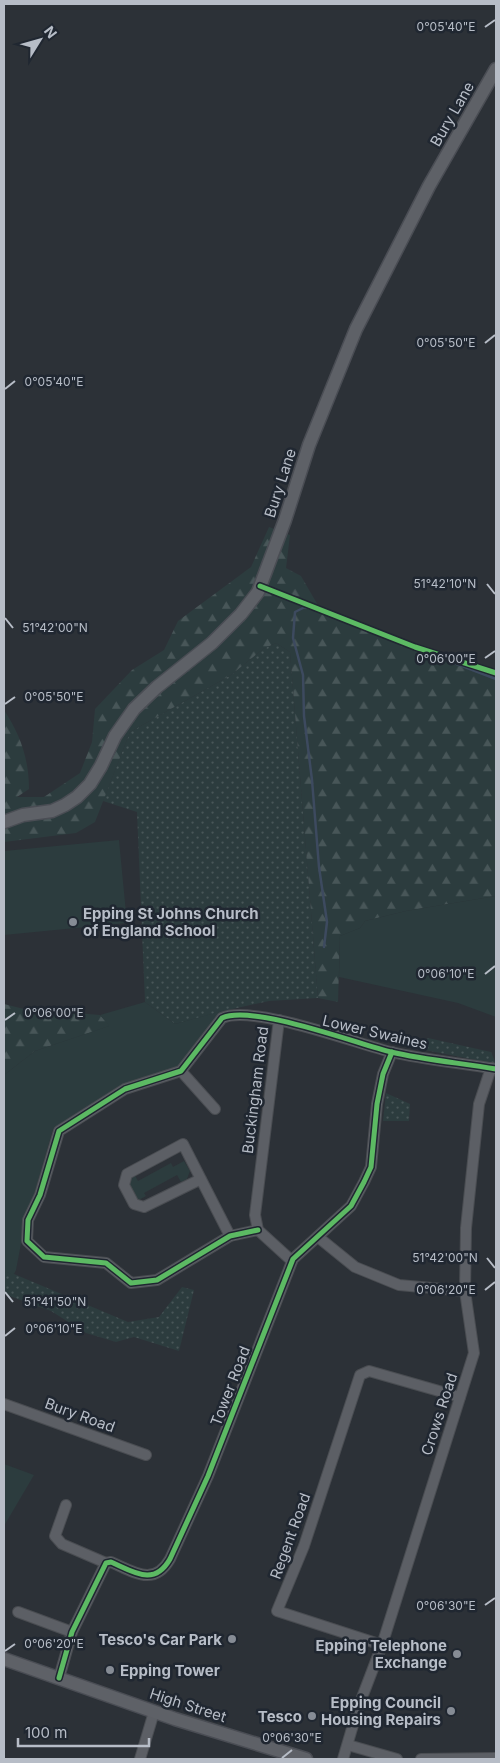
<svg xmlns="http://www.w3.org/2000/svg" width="500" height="1763" viewBox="0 0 500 1763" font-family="Inter,sans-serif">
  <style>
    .grass { fill: url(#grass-dots) }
    .forest { fill: url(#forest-firs) }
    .green { fill: #2c3c3e }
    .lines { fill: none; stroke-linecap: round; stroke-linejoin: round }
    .stream { stroke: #3d4a5f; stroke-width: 2.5 }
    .minor-casing { stroke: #4a4d52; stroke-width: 12 }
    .major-casing { stroke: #4a4d54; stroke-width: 15 }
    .minor { stroke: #5c5f65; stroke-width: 10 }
    .major { stroke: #5e6167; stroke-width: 12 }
    .cycleway-casing { stroke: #202731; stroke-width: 8 }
    .cycleway { stroke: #5cba63; stroke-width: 5 }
    .ticks { fill: none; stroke: #b7bdc7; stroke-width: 2 }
    .poi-dot { fill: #868c95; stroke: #202731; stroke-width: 2 }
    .labels { text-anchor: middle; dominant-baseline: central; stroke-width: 5; stroke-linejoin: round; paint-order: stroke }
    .street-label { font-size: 15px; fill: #b7bdc7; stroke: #202731 }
    .poi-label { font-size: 15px; font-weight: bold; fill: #b7bdc7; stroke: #202731; text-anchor: end }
    .ticks-label { font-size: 12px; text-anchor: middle; fill: #b7bdc7; stroke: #202731; stroke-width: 5; stroke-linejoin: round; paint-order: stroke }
  </style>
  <defs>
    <pattern id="grass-dots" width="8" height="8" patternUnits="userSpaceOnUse" patternTransform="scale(1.25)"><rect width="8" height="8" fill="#2c3c3e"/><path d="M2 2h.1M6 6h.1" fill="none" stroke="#485658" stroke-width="1.8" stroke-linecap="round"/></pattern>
    <pattern id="forest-firs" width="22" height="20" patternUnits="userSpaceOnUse" patternTransform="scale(1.25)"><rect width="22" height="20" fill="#2c3c3e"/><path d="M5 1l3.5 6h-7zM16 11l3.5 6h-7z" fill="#485658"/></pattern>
  </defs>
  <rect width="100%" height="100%" fill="#2c3137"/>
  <!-- grass -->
  <g class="grass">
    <path d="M276,643L290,652L318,998L269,1001L228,1010L175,1024L145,1002L137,812L103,801L130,732L231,675L263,649Z"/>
    <path d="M428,1038L491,1052L496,1064L420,1049Z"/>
    <path d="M386,1093L410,1104L409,1121H383Z"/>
    <path d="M4,1271L14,1274L128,1322L159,1317L182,1287L194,1290L179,1351L134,1337L116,1342L86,1333L51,1311L4,1294Z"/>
  </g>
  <!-- forest -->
  <g class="forest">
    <path d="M269,527L290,535L286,568L301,576L323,614L496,676V896L406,911L365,921L360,928L340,936L338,1002L318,998L290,652L276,643L263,649L231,675L130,732L95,822L76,833L4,842V710C20,734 29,759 29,789L17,797H44L80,773L92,742L95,709L132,670L164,650L178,621L251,567Z"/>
    <path d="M4,1004L24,1009L100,1015L110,1026L35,1051L4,1075Z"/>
  </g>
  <!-- green -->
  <g class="green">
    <path d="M119,840L127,923L4,935V851Z"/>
    <path d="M496,896V1017L458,1003L339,977L340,936L360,928L365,921L406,911Z"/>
    <path d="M145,1002L175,1024L222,1011L179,1070L120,1086L53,1129L23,1233L16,1270L14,1274L4,1272V1075L35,1051L109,1026L100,1015Z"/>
    <path d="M184,1161L190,1171L187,1179L181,1182L177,1175L144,1193L146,1196L135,1202L126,1185L129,1175L134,1174L138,1181L171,1163L173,1167Z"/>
    <path d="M4,1464L34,1475L4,1526Z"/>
  </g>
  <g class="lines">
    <!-- stream -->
    <path class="stream" d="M324,947L327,922L319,867L312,780L304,716L303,675L293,638L295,612L305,607L313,609L496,679"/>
    <!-- minor casing -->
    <g class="minor-casing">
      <g id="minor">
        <path d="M279,1020L255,1215L258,1230L292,1261"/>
        <path d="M181,1071L215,1109"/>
        <path d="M201,1179L144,1207L134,1204L124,1185L127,1174L183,1144L230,1236"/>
        <path d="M258,1230L230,1236L157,1280L131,1283L106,1263L44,1257L27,1241L28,1220L40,1195L59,1131L125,1089L181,1071L222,1018C252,1004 355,1043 391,1052C425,1060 461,1063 496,1069"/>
        <path d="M318,1237L355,1267L399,1285L465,1291"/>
        <path d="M4,1404L146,1455"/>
        <path d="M66,1505L55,1536L62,1544L106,1563"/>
        <path d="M18,1612L72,1632"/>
        <path d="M382,1645L277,1611L304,1546L360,1375L369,1371L460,1397"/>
        <path d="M59,1678L72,1632L106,1563L111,1562C134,1572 154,1587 170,1559L208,1476L293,1259L351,1206L364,1182L371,1167L377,1104L383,1074L392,1052"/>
        <path d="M348,1745L397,1759"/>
        <path d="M140,1759L154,1712"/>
        <path d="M343,1759L358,1708L382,1645L474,1353L465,1291L466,1228L479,1104L491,1068"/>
        <path d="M421,1759L496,1758"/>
      </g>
    </g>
    <!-- major casing -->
    <g class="major-casing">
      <g id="major">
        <path d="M4,822L23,815L52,811L65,805L77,797L90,784L101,766L115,736L134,709L157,687L212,643L241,614L258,592L285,520L309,445L356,329L429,186L496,69"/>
        <path d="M4,1659L175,1719L306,1759"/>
      </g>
    </g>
    <!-- minor -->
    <use href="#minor" class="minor"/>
    <!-- major -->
    <use href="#major" class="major"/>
    <!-- cycleway casing -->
    <g class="cycleway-casing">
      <g id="cycleway">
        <path d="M260,586L415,647L496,673"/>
        <path d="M258,1230L230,1236L157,1280L131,1283L106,1263L44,1257L27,1241L28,1220L40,1195L59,1131L125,1089L181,1071L222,1018C252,1004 355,1043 391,1052C425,1060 461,1063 496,1069"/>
        <path d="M59,1678L72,1632L106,1563L111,1562C134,1572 154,1587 170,1559L208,1476L293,1259L351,1206L364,1182L371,1167L377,1104L383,1074L392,1052"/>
      </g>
    </g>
    <!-- cycleway -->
    <use href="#cycleway" class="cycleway"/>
  </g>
  <!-- ticks -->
  <path class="ticks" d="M485,27L495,20M485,343L495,335M5,389L15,381M487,584L495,594M5,618L13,628M485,658L495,651M5,704L15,697M485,974L495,966M5,1020L15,1013M487,1258L495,1268M485,1290L495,1282M5,1292L13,1302M5,1336L15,1328M485,1605L495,1598M5,1651L15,1644M282,1758L292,1750"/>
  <!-- markers -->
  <g class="poi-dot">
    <circle cx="73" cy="922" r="5"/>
    <circle cx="232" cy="1639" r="5"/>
    <circle cx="457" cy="1654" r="5"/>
    <circle cx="110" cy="1670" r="5"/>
    <circle cx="451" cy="1711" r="5"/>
    <circle cx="312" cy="1716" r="5"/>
  </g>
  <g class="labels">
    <!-- street labels -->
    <g class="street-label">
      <text transform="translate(452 114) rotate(-60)">Bury Lane</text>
      <text transform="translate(280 483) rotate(-72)">Bury Lane</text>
      <text transform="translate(375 1032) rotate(13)">Lower Swaines</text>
      <text transform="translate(255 1090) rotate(-83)">Buckingham Road</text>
      <text transform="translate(230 1386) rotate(-69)">Tower Road</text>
      <text transform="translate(439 1414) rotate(-72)">Crows Road</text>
      <text transform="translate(80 1415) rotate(20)">Bury Road</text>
      <text transform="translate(290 1536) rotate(-70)">Regent Road</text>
      <text transform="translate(188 1705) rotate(18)">High Street</text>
    </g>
    <!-- poi labels -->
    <g class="poi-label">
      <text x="83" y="913" text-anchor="start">Epping St Johns Church<tspan x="83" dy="17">of England School</tspan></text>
      <text x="222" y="1639">Tesco's Car Park</text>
      <text x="447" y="1645">Epping Telephone<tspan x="447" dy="17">Exchange</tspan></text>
      <text x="120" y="1670" text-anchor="start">Epping Tower</text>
      <text x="441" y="1702">Epping Council<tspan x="441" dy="17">Housing Repairs</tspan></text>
      <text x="302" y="1716">Tesco</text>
    </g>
  </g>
  <g class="ticks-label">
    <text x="446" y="31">0°05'40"E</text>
    <text x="446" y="347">0°05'50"E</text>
    <text x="54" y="386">0°05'40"E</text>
    <text x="445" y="588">51°42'10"N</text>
    <text x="55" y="632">51°42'00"N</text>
    <text x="446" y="663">0°06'00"E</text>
    <text x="54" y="701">0°05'50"E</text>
    <text x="446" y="978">0°06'10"E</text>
    <text x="54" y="1017">0°06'00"E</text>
    <text x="445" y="1262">51°42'00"N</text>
    <text x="446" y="1294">0°06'20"E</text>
    <text x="55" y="1306">51°41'50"N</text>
    <text x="54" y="1333">0°06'10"E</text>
    <text x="446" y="1610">0°06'30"E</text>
    <text x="54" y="1648">0°06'20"E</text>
    <text x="292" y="1742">0°06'30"E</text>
  </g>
  <!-- border -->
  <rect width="500" height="1763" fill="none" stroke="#b7bdc7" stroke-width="10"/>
  <!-- north arrow -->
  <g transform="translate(40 40) rotate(53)" stroke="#202731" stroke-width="4" paint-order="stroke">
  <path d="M0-4L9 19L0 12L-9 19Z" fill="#b7bdc7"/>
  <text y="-8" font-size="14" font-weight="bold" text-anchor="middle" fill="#b7bdc7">N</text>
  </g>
  <!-- scale -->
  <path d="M18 1738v8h131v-8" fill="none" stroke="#b7bdc7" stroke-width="2.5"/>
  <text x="25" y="1738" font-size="15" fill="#b7bdc7" stroke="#202731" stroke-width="4" paint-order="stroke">100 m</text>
</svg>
